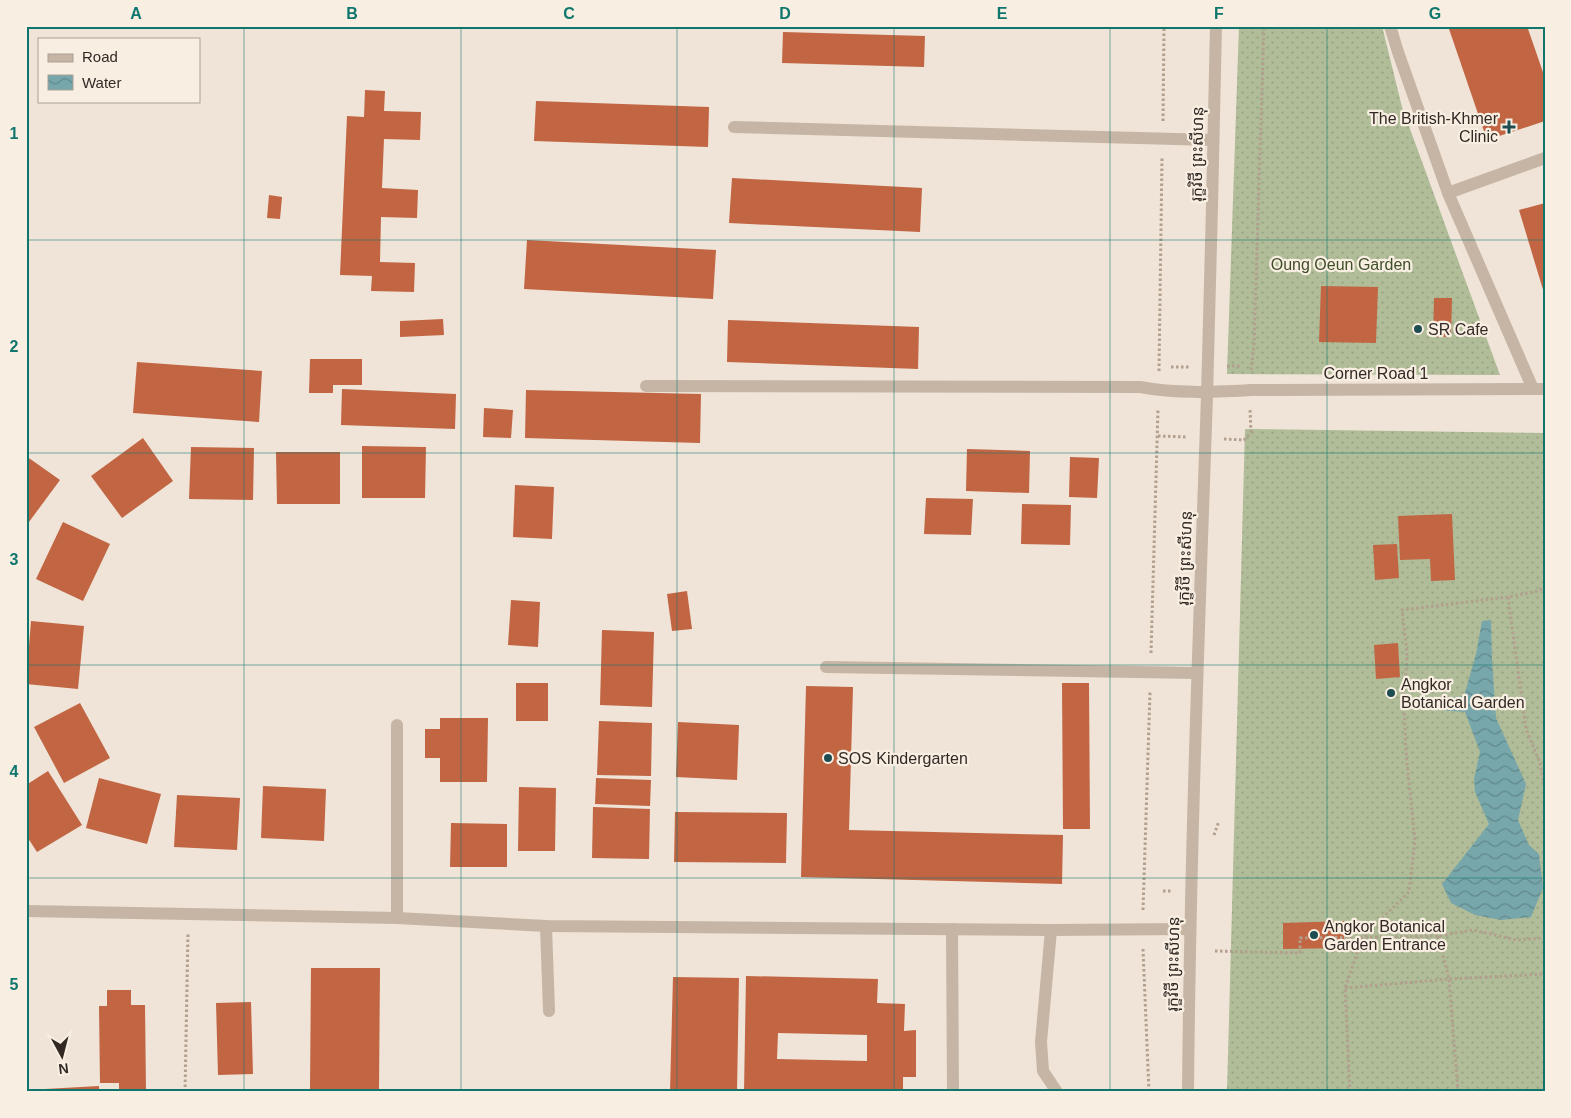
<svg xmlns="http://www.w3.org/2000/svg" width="1571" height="1118" viewBox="0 0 1571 1118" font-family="Arial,'Noto Sans Khmer',sans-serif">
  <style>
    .garden { fill: url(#garden-dots) }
    .water { fill: url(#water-waves) }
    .building { fill: #c16543; fill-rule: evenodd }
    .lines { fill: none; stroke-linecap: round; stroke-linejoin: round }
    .path { stroke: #b29f8e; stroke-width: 3; stroke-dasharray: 2.5 2.5; stroke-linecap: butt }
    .service { stroke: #c6b5a4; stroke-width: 12 }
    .minor { stroke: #c6b5a4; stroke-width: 12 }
    .tertiary { stroke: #c6b5a4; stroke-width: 12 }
    .grid { fill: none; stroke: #0f766e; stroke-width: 1; stroke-opacity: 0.55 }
    .poi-dot { fill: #1d4c51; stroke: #f8efe2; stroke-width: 2 }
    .labels { text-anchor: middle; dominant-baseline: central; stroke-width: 4.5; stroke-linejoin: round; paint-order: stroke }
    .poi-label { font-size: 16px; fill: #322925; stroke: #f8efe2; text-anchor: start }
    .street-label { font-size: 16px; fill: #322925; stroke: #f8efe2 }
    .park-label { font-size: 16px; fill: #404f2a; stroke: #f8efe2 }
    .neatline { fill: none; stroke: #0f766e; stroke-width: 2 }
    .grid-label { font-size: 16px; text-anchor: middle; font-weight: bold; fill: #0f766e }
  </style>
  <defs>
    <pattern id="garden-dots" width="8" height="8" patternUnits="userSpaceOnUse" patternTransform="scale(1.25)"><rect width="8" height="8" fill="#b0bd98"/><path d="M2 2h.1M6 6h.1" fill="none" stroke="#98a283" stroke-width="1.8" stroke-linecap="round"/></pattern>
    <pattern id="water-waves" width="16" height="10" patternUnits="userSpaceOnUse" patternTransform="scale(1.25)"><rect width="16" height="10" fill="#77a7ab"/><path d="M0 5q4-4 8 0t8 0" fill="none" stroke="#62888b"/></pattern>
  </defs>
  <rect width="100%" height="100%" fill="#efe4d7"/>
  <!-- garden -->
  <g class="garden">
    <path d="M1239,26H1382L1402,107L1500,375L1227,374Z"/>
    <path d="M1245,429L1545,433V1092H1227Z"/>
  </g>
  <!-- water -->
  <path class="water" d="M1491,620L1492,660L1496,718L1526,784L1518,820L1529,845L1539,854L1543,888L1531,917L1501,920L1475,915L1451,903L1442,884L1489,824L1475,792L1474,779L1480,752L1465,712L1414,708L1413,702L1464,696L1476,654L1482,621Z"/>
  <!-- building -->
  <g class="building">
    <path d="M1448,26H1527L1545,78V121L1487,140Z"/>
    <path d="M783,32L925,36L924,67L782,63Z"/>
    <path d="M365,90L385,91L384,111L421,112L420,140L384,139L382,188L418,190L417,218L381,217L380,262L415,263L414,292L371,291L372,276L340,275L347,116L364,117Z"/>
    <path d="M536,101L709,107L708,147L534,141Z"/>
    <path d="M732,178L922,188L920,232L729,223Z"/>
    <path d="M269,195L282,197L280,219L267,218Z"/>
    <path d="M1545,203V293H1544L1519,210Z"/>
    <path d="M527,240L716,250L713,299L524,289Z"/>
    <path d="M1321,286L1378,287L1376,343L1319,342Z"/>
    <path d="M1434,298H1452L1451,337H1433Z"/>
    <path d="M443,319L444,335L400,337V321Z"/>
    <path d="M728,320L919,327L918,369L727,362Z"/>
    <path d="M310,359H362V385H333V393H309Z"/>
    <path d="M137,362L262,371L259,422L133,413Z"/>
    <path d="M342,389L456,394L455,429L341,425Z"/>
    <path d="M526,390L701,394L700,443L525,438Z"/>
    <path d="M484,408L513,410L511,438L483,437Z"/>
    <path d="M143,438L173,481L122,518L91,476Z"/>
    <path d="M362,446L426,447L425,498H362Z"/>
    <path d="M191,447L254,448L253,500L189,499Z"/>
    <path d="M967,449L1030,451L1029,493L966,491Z"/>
    <path d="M276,452H340V504H277Z"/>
    <path d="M26,456L60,480L26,526Z"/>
    <path d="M1070,457L1099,458L1097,498L1069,497Z"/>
    <path d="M515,485L554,487L552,539L513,537Z"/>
    <path d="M926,498L973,499L971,535L924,534Z"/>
    <path d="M1022,504L1071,505L1070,545L1021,544Z"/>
    <path d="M1452,514L1455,580L1431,581L1430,559L1400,560L1398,516Z"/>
    <path d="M63,522L110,544L83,601L36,579Z"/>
    <path d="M1397,544L1399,578L1375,580L1373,545Z"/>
    <path d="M687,591L692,629L672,631L667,594Z"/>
    <path d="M511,600L540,602L538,647L508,645Z"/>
    <path d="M31,621L84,626L78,689L26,684Z"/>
    <path d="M602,630L654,632L652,707L600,705Z"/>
    <path d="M1398,643L1400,677L1376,679L1374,645Z"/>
    <rect x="516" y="683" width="32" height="38"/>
    <path d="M1062,683H1089L1090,829H1063Z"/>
    <path d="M806,686L853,687L849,830L1063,835L1062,884L801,877Z"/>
    <path d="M80,703L110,758L64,783L34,727Z"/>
    <path d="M440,718H488L487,782H440V758H425V729H440Z"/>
    <path d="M599,721L652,723L651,776L597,775Z"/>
    <path d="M678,722L739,725L737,780L676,777Z"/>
    <path d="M48,771L82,825L37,852L26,835V785Z"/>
    <path d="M99,778L161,794L147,844L86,828Z"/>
    <path d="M596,778L651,780L650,806L595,804Z"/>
    <path d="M263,786L326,789L324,841L261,838Z"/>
    <path d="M519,787L556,788L555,851H518Z"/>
    <path d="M177,795L240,798L237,850L174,847Z"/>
    <path d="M593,807L650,809L649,859L592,858Z"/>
    <path d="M675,812L787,813L786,863L674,862Z"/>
    <path d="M451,823L507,824V867H450Z"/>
    <path d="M1344,921V948L1283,949V923Z"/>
    <path d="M311,968H380L379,1090H310Z"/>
    <path d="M746,976L878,979L877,1003L905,1004L904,1031L916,1030V1077H903V1091L744,1092ZM778,1033L867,1035V1061L777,1059Z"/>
    <path d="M673,977L739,978L737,1092H670Z"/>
    <path d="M107,990H131V1005H145L146,1092H119V1083H100L99,1006H107Z"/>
    <path d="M251,1002L253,1074L218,1075L216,1003Z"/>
    <path d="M99,1086V1092H28L27,1090Z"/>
  </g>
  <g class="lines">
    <!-- path -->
    <g class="path">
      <path d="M1163,121L1164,26"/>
      <path d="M1227,366H1242"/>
      <path d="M1171,367H1189"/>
      <path d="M1251,370L1254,345L1264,26"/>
      <path d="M1159,371L1162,157"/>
      <path d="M1158,436L1187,437"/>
      <path d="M1224,439L1244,440L1251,432L1250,409"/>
      <path d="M1508,597L1526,729L1540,763L1545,791"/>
      <path d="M1151,653L1158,409"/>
      <path d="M1214,835L1219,821"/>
      <path d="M1163,891H1171"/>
      <path d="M1143,910L1150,692"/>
      <path d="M1438,936L1449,979L1458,1092"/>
      <path d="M1143,949L1149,1092"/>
      <path d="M1215,951L1300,953V938L1438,936L1473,930L1517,940L1545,938"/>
      <path d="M1345,988L1449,979L1545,974"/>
      <path d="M185,1092L188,932"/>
      <path d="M1350,1092L1345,988L1363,937L1409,892L1415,841L1406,753L1404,706L1407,653L1402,610L1508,597L1537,591L1545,588"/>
      <path d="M1522,1092L1545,1090"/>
    </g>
    <!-- service -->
    <g class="service">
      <path d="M734,127L1213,140"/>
      <path d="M826,667L1197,673"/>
      <path d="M397,918V725"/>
      <path d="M546,926L549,1011"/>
      <path d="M952,929L953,1092"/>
      <path d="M1051,930L1041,1042L1043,1071L1057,1092"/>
    </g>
    <!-- minor -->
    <g class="minor">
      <path d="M1390,26L1398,52L1448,193L1533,389"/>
      <path d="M1448,193L1545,158"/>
      <path d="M646,386L1140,387C1178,394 1212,392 1251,390L1545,389"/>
      <path d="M26,911L397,918L546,926L1051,930L1189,929"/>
    </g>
    <!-- tertiary -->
    <path class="tertiary" d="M1188,1092C1190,860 1199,628 1207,396C1211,273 1213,149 1216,26"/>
  </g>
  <!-- grid -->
  <path class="grid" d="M244,26V1092M461,26V1092M677,26V1092M894,26V1092M1110,26V1092M1327,26V1092M26,240H1545M26,453H1545M26,665H1545M26,878H1545"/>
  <!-- markers -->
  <g class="poi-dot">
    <path d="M1506.5 119.5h5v5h5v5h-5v5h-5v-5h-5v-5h5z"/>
    <circle cx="1418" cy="329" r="5"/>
    <circle cx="1391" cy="693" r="5"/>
    <circle cx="828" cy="758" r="5"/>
    <circle cx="1314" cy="935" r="5"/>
  </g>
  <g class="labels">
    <!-- poi labels -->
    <g class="poi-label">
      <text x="1498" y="118" text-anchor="end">The British-Khmer<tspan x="1498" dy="18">Clinic</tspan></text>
      <text x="1428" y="329">SR Cafe</text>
      <text x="1401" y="684">Angkor<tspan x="1401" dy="18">Botanical Garden</tspan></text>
      <text x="838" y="758">SOS Kindergarten</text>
      <text x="1324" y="926">Angkor Botanical<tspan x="1324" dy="18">Garden Entrance</tspan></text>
    </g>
    <!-- street labels -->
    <g class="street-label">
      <text transform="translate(1197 154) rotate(-89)">រុក្ខវិថី ព្រះសីហនុ</text>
      <text x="1376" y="373">Corner Road 1</text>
      <text transform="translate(1185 558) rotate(-88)">រុក្ខវិថី ព្រះសីហនុ</text>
      <text transform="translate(1173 964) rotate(-89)">រុក្ខវិថី ព្រះសីហនុ</text>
    </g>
    <!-- park labels -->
    <g class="park-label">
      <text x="1341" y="264">Oung Oeun Garden</text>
    </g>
  </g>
  <!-- border -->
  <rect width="1571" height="1118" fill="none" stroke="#f8efe2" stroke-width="55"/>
  <!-- legend -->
  <rect x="38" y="38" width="162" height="65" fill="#f8efe2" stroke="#a9a096"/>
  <rect x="48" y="54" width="25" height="8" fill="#c6b5a4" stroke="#a9a096"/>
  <text x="82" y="62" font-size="15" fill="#322925">Road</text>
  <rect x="48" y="75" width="25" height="15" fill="url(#water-waves)" stroke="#a9a096"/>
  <text x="82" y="88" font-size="15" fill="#322925">Water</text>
  <!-- north arrow -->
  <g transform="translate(62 1056) rotate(173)" stroke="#f8efe2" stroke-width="4" paint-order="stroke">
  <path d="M0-4L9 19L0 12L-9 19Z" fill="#322925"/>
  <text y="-8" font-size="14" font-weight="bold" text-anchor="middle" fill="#322925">N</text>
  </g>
  <rect x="28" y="28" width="1516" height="1062" class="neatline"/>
  <g class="grid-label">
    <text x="136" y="19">A</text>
    <text x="352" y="19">B</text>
    <text x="569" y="19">C</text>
    <text x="785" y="19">D</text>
    <text x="1002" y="19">E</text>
    <text x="1219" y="19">F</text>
    <text x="1435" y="19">G</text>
    <text x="14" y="139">1</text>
    <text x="14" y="352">2</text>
    <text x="14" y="565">3</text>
    <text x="14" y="777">4</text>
    <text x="14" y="990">5</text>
  </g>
</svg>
